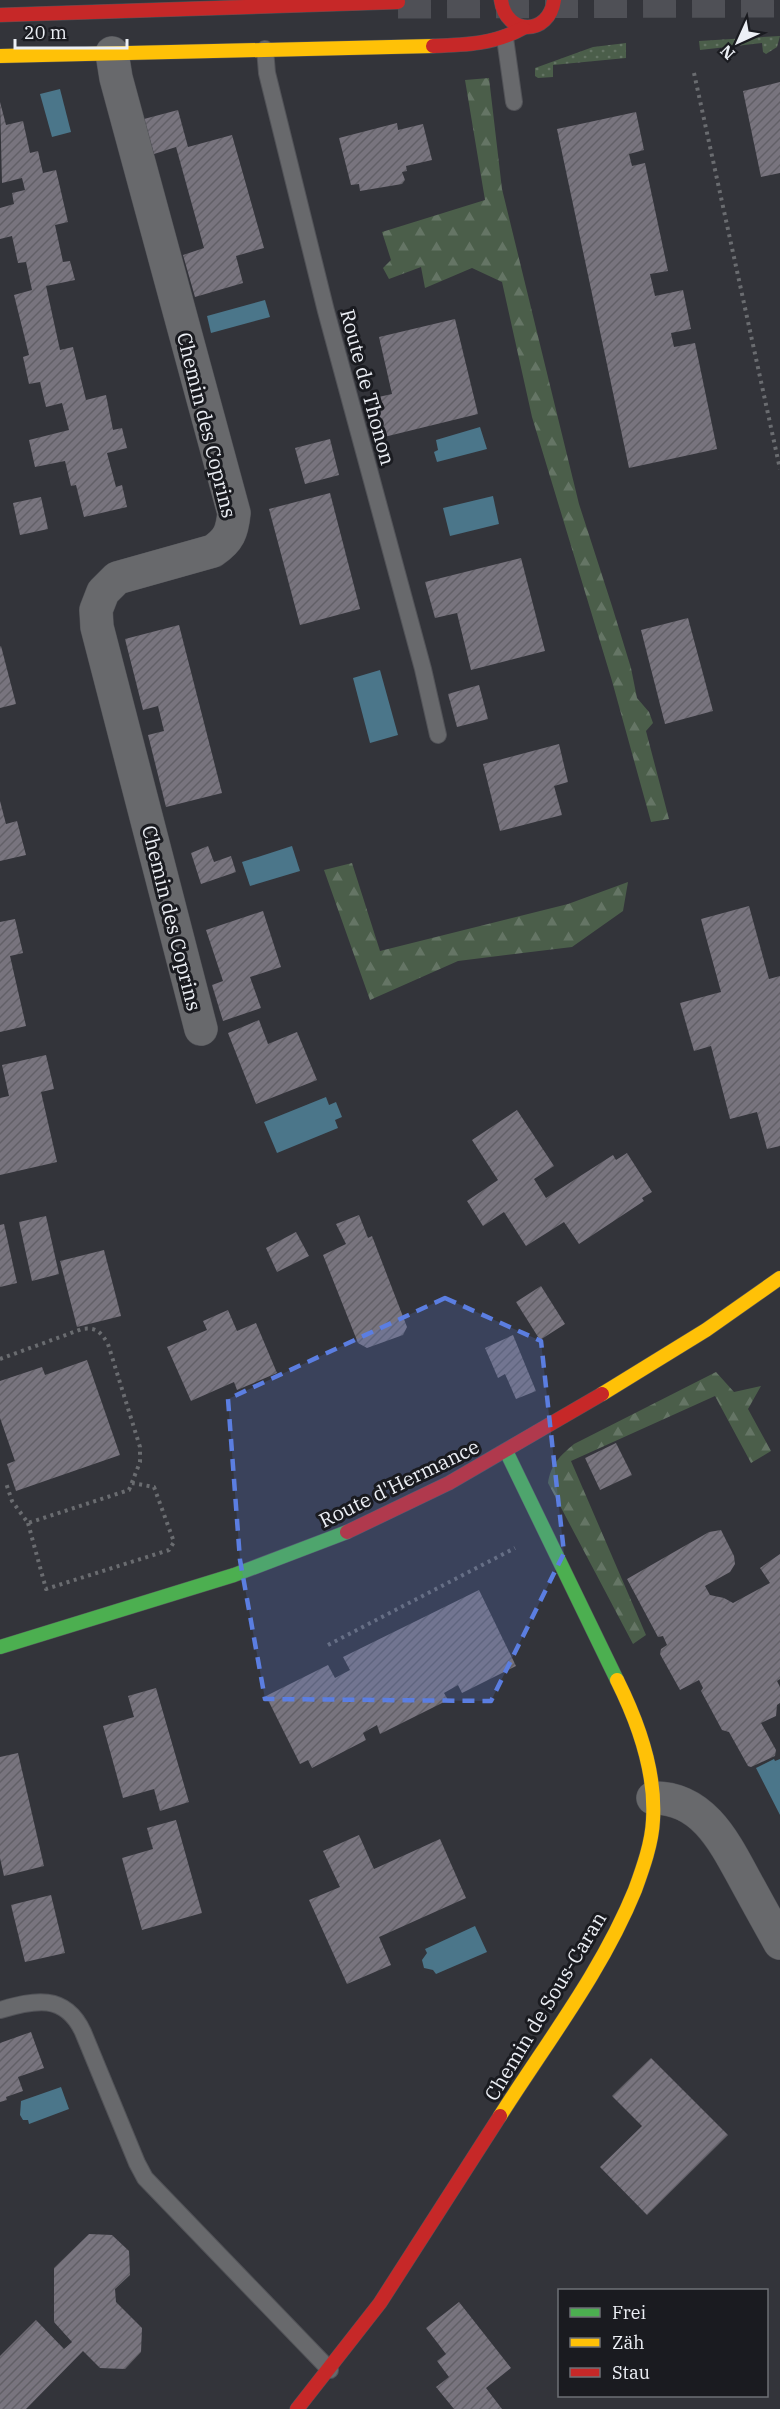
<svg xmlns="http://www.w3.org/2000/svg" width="780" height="2409" viewBox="0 0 780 2409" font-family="'IBM Plex Serif',serif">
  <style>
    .grass { fill: url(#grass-dots) }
    .forest { fill: url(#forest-firs) }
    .water { fill: #4b768a }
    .building { fill: url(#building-hatch) }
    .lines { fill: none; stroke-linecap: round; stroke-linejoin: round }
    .primary-tunnel { stroke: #4f5056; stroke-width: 33; stroke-dasharray: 33 16; stroke-linecap: butt }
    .lane-casing { stroke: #525358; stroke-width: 18 }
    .street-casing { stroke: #525358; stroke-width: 34 }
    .fast-casing { stroke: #525358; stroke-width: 15 }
    .slow-casing { stroke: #525358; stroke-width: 15 }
    .jam-casing { stroke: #525358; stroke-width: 15 }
    .path { stroke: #6a6c70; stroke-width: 4; stroke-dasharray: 3 4.5; stroke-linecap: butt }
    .lane { stroke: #68696c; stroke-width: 16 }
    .street { stroke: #68696c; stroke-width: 33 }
    .fast { stroke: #4caf50; stroke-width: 14 }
    .slow { stroke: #ffc107; stroke-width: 14 }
    .jam { stroke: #c62828; stroke-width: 14 }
    .marked { fill: #5b7ee1; fill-opacity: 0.2; stroke: #5b7ee1; stroke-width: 4.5; stroke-dasharray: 12 8; stroke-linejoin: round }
    .labels { text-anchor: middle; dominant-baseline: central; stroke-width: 6; stroke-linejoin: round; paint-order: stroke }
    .street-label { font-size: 20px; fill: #eceff5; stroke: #1a1b20 }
  </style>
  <defs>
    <pattern id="grass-dots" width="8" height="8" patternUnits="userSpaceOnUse" patternTransform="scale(1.5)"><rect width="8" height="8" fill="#4b5e4a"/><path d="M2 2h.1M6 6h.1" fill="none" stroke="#657565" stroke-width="1.8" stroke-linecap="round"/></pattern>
    <pattern id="forest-firs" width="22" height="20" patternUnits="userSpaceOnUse" patternTransform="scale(1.5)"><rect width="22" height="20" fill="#4b5e4a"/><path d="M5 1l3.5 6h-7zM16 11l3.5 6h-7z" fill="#657565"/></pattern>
    <pattern id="building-hatch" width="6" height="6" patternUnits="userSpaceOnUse" patternTransform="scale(1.5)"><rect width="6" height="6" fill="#78747e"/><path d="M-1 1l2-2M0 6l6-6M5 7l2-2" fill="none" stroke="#626067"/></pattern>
  </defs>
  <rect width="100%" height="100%" fill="#33343a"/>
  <!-- grass -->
  <g class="grass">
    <path d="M780,36L777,47L766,54L763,52L762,43L700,50L699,41Z"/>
    <path d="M626,43V58L553,65V77L538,78L535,76V68L593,47Z"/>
  </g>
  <!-- forest -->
  <g class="forest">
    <path d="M489,78L502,189L579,504L612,606L631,668L637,698L649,712L653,723L646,731L669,819L651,822L612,681L532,417L502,282L472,268L425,288L421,267L389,279L383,268L391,260L382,232L485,200L465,80Z"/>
    <path d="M352,863L380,951L568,904L628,882L623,911L572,947L458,961L370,1000L324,870Z"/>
    <path d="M716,1372L734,1392L761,1386L748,1409L771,1451L751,1463L715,1396L571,1461L646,1635L633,1644L548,1483C551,1464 560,1456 574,1444Z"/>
  </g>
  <!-- water -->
  <g class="water">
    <path d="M60,89L71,132L52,137L40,94Z"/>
    <path d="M265,300L270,317L211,333L207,316Z"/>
    <path d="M480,427L487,449L437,462L434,452L438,450L436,440Z"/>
    <path d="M493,496L499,524L450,536L443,508Z"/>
    <path d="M380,670L398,735L370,743L353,678Z"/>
    <path d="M292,846L300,871L250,886L242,862Z"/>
    <path d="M326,1097L329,1105L336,1102L342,1117L335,1120L338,1128L277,1153L264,1122Z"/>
    <path d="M774,1759L775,1761L780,1759V1815L756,1768Z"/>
    <path d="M475,1926L487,1952L436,1974L433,1970L424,1968L422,1960L427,1953L425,1949Z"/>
    <path d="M61,2087L69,2109L29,2124L28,2120H23L20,2115L21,2101Z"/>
  </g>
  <!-- building -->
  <g class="building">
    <path d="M780,82V173L761,177L743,91Z"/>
    <path d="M0,102L6,125L23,121L30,153L38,151L43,173L56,170L68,222L55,225L63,262L70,261L75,280L46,286L60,350L73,347L86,400L106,395L113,430L122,428L127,448L107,453L116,487L122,485L127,507L84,517L76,485L71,486L65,461L35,467L29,440L69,430L62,403L46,407L40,382L29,384L23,357L29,355L14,295L32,290L26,262L18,263L12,236L0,239V208L14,204L12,193L25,190L22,178L2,183Z"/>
    <path d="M178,110L188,147L232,135L264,248L236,256L243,283L195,297L183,255L204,248L176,147L154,154L144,119Z"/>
    <path d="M636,112L644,150L629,154L632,166L645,163L668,271L650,274L655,296L683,290L691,329L671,333L674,347L695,343L717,449L629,468L557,129Z"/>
    <path d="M397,123L398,130L423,124L432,160L406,166L407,171L402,172L405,180L402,184L360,191L359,184L351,185L339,138Z"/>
    <path d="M455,319L478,414L384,437L374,398L392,394L379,337Z"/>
    <path d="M330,439L339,475L305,484L295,448Z"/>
    <path d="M330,493L360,609L300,625L269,509Z"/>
    <path d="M41,497L48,529L20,535L13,503Z"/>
    <path d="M521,558L545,651L471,670L457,613L435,618L425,582Z"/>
    <path d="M688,618L713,711L665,724L641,630Z"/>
    <path d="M179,625L222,793L166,807L148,735L164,731L158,706L143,710L125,639Z"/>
    <path d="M1,646L16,704L0,708V647Z"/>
    <path d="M479,685L488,719L457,727L448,694Z"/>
    <path d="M559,744L568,782L554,786L562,815L500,831L483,764Z"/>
    <path d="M0,801L6,824L17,821L26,855L0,861Z"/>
    <path d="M208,846L214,862L231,856L236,872L201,884L191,853Z"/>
    <path d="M749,906L769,979L780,976V1146L767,1149L757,1112L730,1119L711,1046L694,1051L680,1003L721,992L701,919Z"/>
    <path d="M263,911L281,967L250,977L261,1008L223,1021L212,985L223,981L206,930Z"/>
    <path d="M15,919L23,953L10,956L26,1026L0,1032V922Z"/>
    <path d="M259,1020L268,1044L297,1032L317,1080L256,1104L228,1033Z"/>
    <path d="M46,1055L54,1089L41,1092L57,1162L0,1175V1098L9,1096L2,1065Z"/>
    <path d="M517,1110L554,1166L534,1179L546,1198L613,1155L616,1160L627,1153L652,1192L642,1198L644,1201L579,1244L564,1222L526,1246L504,1212L483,1226L467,1201L498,1180L472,1140Z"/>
    <path d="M359,1215L368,1238L372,1236L407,1327L403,1335L367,1348L358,1343L323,1255L346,1244L336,1224Z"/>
    <path d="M46,1216L59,1274L32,1281L19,1222Z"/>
    <path d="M4,1224L17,1283L0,1287V1225Z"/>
    <path d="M296,1232L309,1256L277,1272L266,1248Z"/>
    <path d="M104,1250L121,1316L77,1327L60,1261Z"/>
    <path d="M541,1286L565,1324L540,1340L516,1302Z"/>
    <path d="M228,1310L237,1331L256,1323L277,1373L237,1390L234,1382L191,1401L167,1347L207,1330L203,1321Z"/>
    <path d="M513,1335L536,1391L516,1399L505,1374L498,1378L485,1348Z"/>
    <path d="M87,1360L120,1455L16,1491L7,1464L15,1461L0,1418V1381L42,1367L45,1375Z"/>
    <path d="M616,1443L632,1475L600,1490L585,1458Z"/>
    <path d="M721,1530L734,1556L735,1564L730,1572L705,1586L710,1595L724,1598L733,1603L770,1583L760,1568L780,1554V1679L777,1681L780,1687V1703L777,1705L776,1716L761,1723L776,1750L775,1756L751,1767L748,1766L729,1732L722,1730L701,1691L703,1688L699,1680L680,1690L660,1654L661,1649L667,1645L663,1636L658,1637L627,1579L709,1532Z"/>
    <path d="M479,1590L516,1666L462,1693L458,1685L444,1693L448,1700L380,1734L377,1725L363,1733L366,1740L312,1768L308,1760L300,1764L266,1696L328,1665L335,1678L350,1670L343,1657Z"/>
    <path d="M156,1688L189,1802L160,1811L154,1789L123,1798L103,1726L134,1717L128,1696Z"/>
    <path d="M18,1753L44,1866L4,1876L0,1858V1757Z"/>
    <path d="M176,1820L202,1913L142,1930L122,1858L153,1849L147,1828Z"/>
    <path d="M359,1835L374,1869L440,1839L466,1898L379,1937L391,1965L347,1984L309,1900L340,1887L323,1851Z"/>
    <path d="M51,1895L65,1953L25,1962L11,1905Z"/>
    <path d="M31,2032L44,2068L18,2077L23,2091L6,2097L7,2100L0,2102V2043Z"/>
    <path d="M651,2058L728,2135L647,2215L600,2167L642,2126L612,2096Z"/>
    <path d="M89,2234L112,2235L129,2251L130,2275L115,2289L116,2302L142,2328L141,2352L125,2369L100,2368L83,2351L26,2409H0V2356L36,2320L64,2349L72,2342L54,2322V2268Z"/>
    <path d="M459,2302L511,2368L486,2388L502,2409H454L436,2387L449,2377L437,2361L446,2354L426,2328Z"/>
  </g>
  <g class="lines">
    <!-- primary-tunnel -->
    <path class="primary-tunnel" d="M398,2L780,1"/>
    <!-- lane casing -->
    <g class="lane-casing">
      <g id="lane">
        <path d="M505,38L514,102"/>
        <path d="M265,49L267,73L326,311L423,669L438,735"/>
        <path d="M0,2010C34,2000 65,1993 83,2032L137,2163L145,2178L330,2370"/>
      </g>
    </g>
    <!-- street casing -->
    <g class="street-casing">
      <g id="street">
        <path d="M112,53L116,78L234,513C232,532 229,540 213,551L117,578L103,592L96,610L97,627L201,1029"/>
        <path d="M653,1798C702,1797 724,1841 744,1878C756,1900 768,1922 780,1943"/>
      </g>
    </g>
    <!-- fast casing -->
    <g class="fast-casing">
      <g id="fast">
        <path d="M506,1451L617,1680"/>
        <path d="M0,1647L234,1575L347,1532"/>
      </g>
    </g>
    <!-- slow casing -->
    <g class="slow-casing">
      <g id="slow">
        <path d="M0,56L433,46"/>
        <path d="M602,1394L706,1330L780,1278"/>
        <path d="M500,2116C547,2042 602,1971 635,1890C643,1868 652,1843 653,1820C656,1773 638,1722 617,1680"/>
      </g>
    </g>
    <!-- jam casing -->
    <g class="jam-casing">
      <g id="jam">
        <path d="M501,0C506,36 549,36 554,0"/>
        <path d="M0,15L398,2"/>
        <path d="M433,46C465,45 495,44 523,28"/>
        <path d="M347,1532L449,1483L602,1394"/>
        <path d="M297,2409L380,2303L500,2116"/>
      </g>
    </g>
    <!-- path -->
    <g class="path">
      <path d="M694,73L780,469"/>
      <path d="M0,1359L82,1329C96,1327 101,1332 108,1344L140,1447V1462L129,1490L28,1523L12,1501L6,1483"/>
      <path d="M28,1523L46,1589L169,1550L174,1542L154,1487L132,1483"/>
      <path d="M328,1645L515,1548"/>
    </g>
    <!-- lane -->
    <use href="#lane" class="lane"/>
    <!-- street -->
    <use href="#street" class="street"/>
    <!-- fast -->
    <use href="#fast" class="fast"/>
    <!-- slow -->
    <use href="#slow" class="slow"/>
    <!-- jam -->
    <use href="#jam" class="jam"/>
  </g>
  <!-- marked area -->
  <path class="marked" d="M445,1298L541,1341L564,1553L491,1701L265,1699L240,1560L228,1399Z"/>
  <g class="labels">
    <!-- street labels -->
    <g class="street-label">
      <text transform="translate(368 387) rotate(75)">Route de Thonon</text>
      <text transform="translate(207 425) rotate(76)">Chemin des Coprins</text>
      <text transform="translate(172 918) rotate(76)">Chemin des Coprins</text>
      <text transform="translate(399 1483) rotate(-26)">Route d'Hermance</text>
      <text transform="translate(545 2006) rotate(-59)">Chemin de Sous-Caran</text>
    </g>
  </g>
  <!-- legend -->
  <rect x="558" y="2289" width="210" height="108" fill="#1a1b20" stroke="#6e7075" stroke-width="1.5"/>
  <rect x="570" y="2308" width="30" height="9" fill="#4caf50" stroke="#6e7075" stroke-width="1.5"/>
  <text x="612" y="2319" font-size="18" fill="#eceff5">Frei</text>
  <rect x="570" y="2338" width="30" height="9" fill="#ffc107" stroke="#6e7075" stroke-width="1.5"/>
  <text x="612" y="2349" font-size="18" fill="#eceff5">Zäh</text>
  <rect x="570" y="2368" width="30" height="9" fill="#c62828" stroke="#6e7075" stroke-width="1.5"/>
  <text x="612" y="2379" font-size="18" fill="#eceff5">Stau</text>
  <!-- north arrow -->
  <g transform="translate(738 42) rotate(225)" stroke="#1a1b20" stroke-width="4.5" paint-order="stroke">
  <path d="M0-4.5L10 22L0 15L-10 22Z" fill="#eceff5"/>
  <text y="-9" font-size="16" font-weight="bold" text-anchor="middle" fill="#eceff5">N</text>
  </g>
  <!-- scale -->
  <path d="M15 39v9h112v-9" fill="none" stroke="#eceff5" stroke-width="3"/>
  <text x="24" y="39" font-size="18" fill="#eceff5" stroke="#1a1b20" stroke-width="4.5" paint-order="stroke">20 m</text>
</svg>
